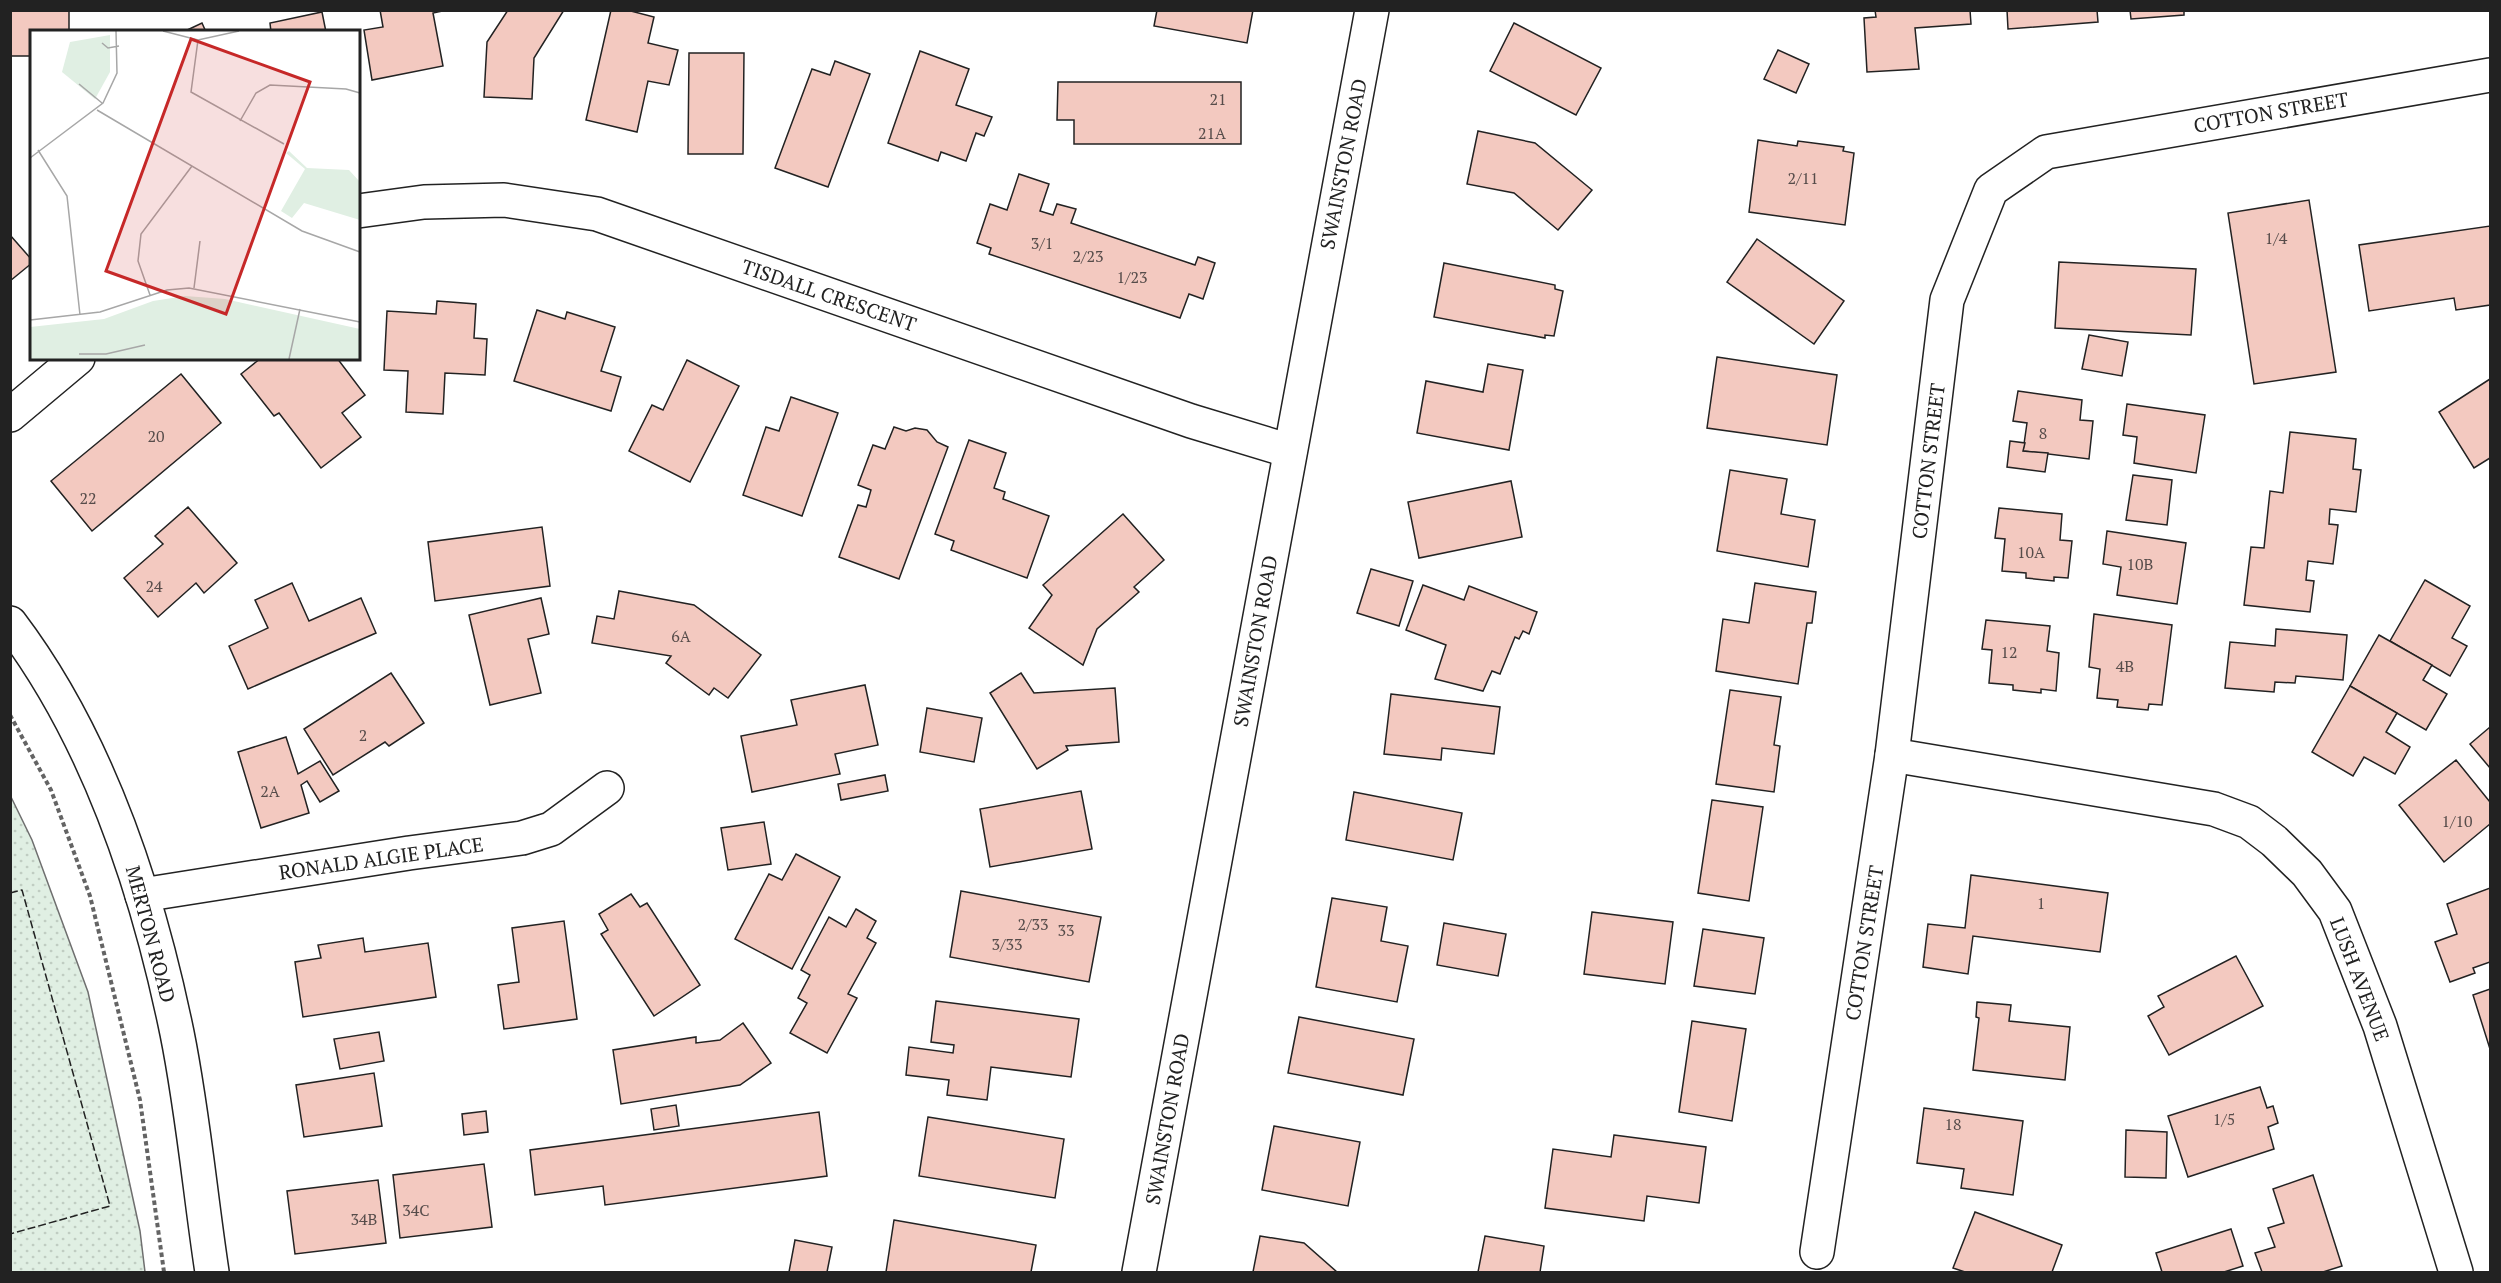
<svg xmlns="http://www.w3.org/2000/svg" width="2501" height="1283" viewBox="0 0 2501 1283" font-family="'PT Serif',serif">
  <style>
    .park { fill: url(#park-dots); stroke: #6f6f6f; stroke-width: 1.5 }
    .building { fill: #f3c9c0; stroke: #222; stroke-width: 1.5 }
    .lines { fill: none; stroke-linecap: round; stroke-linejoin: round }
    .minor-casing { stroke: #222; stroke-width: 36 }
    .secondary-casing { stroke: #222; stroke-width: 36 }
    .path { stroke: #646464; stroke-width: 4; stroke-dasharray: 4.5 3; stroke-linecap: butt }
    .minor { stroke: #fff; stroke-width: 33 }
    .secondary { stroke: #fff; stroke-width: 33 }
    .fence { stroke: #222; stroke-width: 1.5; stroke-dasharray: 8 3; stroke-linecap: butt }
    .labels { text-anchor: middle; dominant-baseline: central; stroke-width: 4.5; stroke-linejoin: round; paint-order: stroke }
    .number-label { font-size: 16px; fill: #564c4a }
    .street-label { font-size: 20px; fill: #222; stroke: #fff }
    .inset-road { fill: none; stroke: #a7a7a7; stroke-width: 1.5 }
    .view { fill: #c62828; fill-opacity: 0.15; stroke: #c62828; stroke-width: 3 }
    .inset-edge { fill: none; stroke: #222; stroke-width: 3 }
  </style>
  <defs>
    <pattern id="park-dots" width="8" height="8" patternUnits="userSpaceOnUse" patternTransform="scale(1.5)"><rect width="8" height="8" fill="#e0efe3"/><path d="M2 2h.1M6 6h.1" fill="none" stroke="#c0cdc2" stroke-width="1.8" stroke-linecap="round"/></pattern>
  </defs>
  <rect width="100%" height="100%" fill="#fff"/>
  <!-- park -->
  <path class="park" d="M11,797L32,840L88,992L140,1231L145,1272H11Z"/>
  <!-- building -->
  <g class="building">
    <path d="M10,10H69V32H32V56H10Z"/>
    <path d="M380,10H447L433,13L443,66L372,80L364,30L383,27Z"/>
    <path d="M508,10H564L534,58L532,99L484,97L487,42Z"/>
    <path d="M611,10H627L654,17L648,43L678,50L669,85L648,81L637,132L586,120Z"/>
    <path d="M1157,10H1253L1247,43L1154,26Z"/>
    <path d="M1875,10H1970L1971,24L1915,28L1919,69L1867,72L1864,18L1876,17Z"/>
    <path d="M2007,10H2097L2098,22L2008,29Z"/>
    <path d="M2130,10H2184V15L2131,19Z"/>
    <path d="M322,12L326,32H271L270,23Z"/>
    <path d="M202,23L206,32H183Z"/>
    <path d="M1514,23L1601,68L1576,115L1490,71Z"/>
    <path d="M1778,50L1809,64L1796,93L1764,79Z"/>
    <path d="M920,51L969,69L956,105L992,117L984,136L976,133L966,161L941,152L938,161L888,143Z"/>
    <path d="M689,53H744L743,154H688Z"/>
    <path d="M835,61L870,74L828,187L775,168L812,69L830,75Z"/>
    <path d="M1058,82H1241V144H1074V120H1057Z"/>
    <path d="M1478,131L1535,143L1592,190L1558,230L1514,193L1467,184Z"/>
    <path d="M1758,140L1797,146L1798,141L1844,147L1843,151L1854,153L1845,225L1749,212Z"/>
    <path d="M1019,174L1049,184L1040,211L1053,215L1057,204L1076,209L1071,223L1195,265L1198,257L1215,263L1203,299L1189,294L1180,318L989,254L991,248L977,243L990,204L1007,210Z"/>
    <path d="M2309,200L2336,372L2254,384L2228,213Z"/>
    <path d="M2490,226V305L2456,310L2454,298L2369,311L2359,245Z"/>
    <path d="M10,235L32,260V263L10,281Z"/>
    <path d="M1757,239L1844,301L1814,344L1727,282Z"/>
    <path d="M2059,262L2196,269L2191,335L2055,328Z"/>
    <path d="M1444,263L1555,285V289L1563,291L1554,336L1545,335V338L1434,317Z"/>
    <path d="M437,301L476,304L474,338L487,339L485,375L445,373L443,414L406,412L408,371L384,370L387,311L436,314Z"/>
    <path d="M537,310L565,319L567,312L615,327L601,371L621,377L611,411L514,381Z"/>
    <path d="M2089,335L2128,342L2122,376L2082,369Z"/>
    <path d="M1717,357L1837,375L1827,445L1707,428Z"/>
    <path d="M261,358H337L365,395L342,413L361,437L321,468L279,413L274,416L241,374Z"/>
    <path d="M687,360L739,386L690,482L629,451L652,405L663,410Z"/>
    <path d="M1488,364L1523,370L1509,450L1417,433L1426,381L1483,392Z"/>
    <path d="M181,374L221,423L92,531L51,481Z"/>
    <path d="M2490,379V458L2474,468L2439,412Z"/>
    <path d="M2018,391L2082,400L2080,420L2093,421L2089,459L2023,451L2027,423L2013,421Z"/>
    <path d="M791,397L838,413L802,516L743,495L766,427L779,431Z"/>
    <path d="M2127,404L2205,415L2196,473L2134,463L2137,437L2123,435Z"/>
    <path d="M894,427L906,431L915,428L927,430L937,442L948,447L899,579L839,557L858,505L866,507L871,490L858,485L873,445L885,449Z"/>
    <path d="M2290,432L2356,439L2353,469L2361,470L2356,512L2330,509L2329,524L2338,525L2333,564L2308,561L2306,580L2314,581L2310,612L2244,605L2251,547L2264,548L2270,491L2283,493Z"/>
    <path d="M969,440L1006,453L994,488L1005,492L1003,499L1049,516L1027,578L951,550L954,541L935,534Z"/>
    <path d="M2010,441L2025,443L2023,451L2048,453L2045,472L2007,467Z"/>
    <path d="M1730,470L1787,479L1781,514L1815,520L1808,567L1717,551Z"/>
    <path d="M2133,475L2172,480L2167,525L2126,520Z"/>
    <path d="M1511,481L1522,537L1419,558L1408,502Z"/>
    <path d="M188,507L237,563L204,593L196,583L158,617L124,578L163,544L155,536Z"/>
    <path d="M1999,508L2062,514L2060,540L2072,541L2068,578L2054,577V581L2026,578V573L2002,571L2005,539L1995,538Z"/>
    <path d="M1123,514L1164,560L1134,587L1139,592L1097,629L1083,665L1029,628L1052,595L1043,585Z"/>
    <path d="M542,527L550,586L435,601L428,542Z"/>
    <path d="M2107,531L2186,543L2177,604L2117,595L2121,567L2103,564Z"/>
    <path d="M1371,569L1413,581L1399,626L1357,613Z"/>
    <path d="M2425,580L2470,606L2452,638L2467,646L2450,676L2390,641Z"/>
    <path d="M292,583L309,621L361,598L376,633L248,689L229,646L268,628L255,600Z"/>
    <path d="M1755,583L1816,592L1812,623H1807L1798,684L1716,671L1723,619L1749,623Z"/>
    <path d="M1423,585L1464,600L1469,586L1537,612L1529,634L1523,631L1519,639L1515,637L1500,674L1492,671L1483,691L1435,679L1446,645L1406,630Z"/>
    <path d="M619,591L694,605L761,655L728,698L714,688L709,695L666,663L671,656L592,643L597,616L614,619Z"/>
    <path d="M541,598L549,634L528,639L541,693L490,705L469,615Z"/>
    <path d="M2094,614L2172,625L2162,705L2149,704L2148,710L2117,707L2118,700L2097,698L2100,669L2089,667Z"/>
    <path d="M1986,620L2050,626L2047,651L2059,653L2056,691L2041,689V693L2013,690V685L1989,683L1992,650L1982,649Z"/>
    <path d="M2276,629L2347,635L2343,680L2296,676L2295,683L2275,682L2274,692L2225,688L2230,642L2275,646Z"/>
    <path d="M2379,635L2432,665L2423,680L2447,694L2426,730L2350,686Z"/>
    <path d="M391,673L424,723L389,746L385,742L333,775L304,729Z"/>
    <path d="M1021,673L1034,693L1115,688L1119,742L1066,746L1068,750L1037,769L990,693Z"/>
    <path d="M865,685L878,745L835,754L840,774L752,792L741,736L797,725L791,700Z"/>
    <path d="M2350,686L2397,713L2386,732L2410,747L2395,774L2364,757L2353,776L2312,752Z"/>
    <path d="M1730,690L1781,697L1774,745L1780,746L1774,792L1716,784Z"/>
    <path d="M1391,694L1500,707L1494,754L1442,748L1441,760L1384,754Z"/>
    <path d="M927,708L982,718L974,762L920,752Z"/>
    <path d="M2490,727V768L2470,744Z"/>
    <path d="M286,737L298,774L320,761L339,791L320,802L307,781L301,785L309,813L261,828L238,752Z"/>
    <path d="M2456,760L2490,802V824L2444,862L2399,805Z"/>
    <path d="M885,775L888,791L841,800L838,784Z"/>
    <path d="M1081,791L1092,849L990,867L980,809Z"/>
    <path d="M1354,792L1462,813L1453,860L1346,840Z"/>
    <path d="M1712,800L1763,807L1749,901L1698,893Z"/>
    <path d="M764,822L771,864L728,870L721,828Z"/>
    <path d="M796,854L840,877L792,969L735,939L769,874L782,880Z"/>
    <path d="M1971,875L2108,893L2100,952L1973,936L1968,974L1923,967L1928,924L1965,928Z"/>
    <path d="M2490,888V962L2473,968L2475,973L2450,982L2435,942L2457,934L2447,904Z"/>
    <path d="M961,891L1101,917L1089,982L950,957Z"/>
    <path d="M631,894L640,907L647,903L700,985L654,1016L601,934L608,930L599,914Z"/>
    <path d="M1332,898L1387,907L1381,941L1408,946L1397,1002L1316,987Z"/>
    <path d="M856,909L876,921L867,938L876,943L848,994L857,998L827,1053L790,1033L807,1003L798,998L810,975L801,970L829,917L846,927Z"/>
    <path d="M1592,912L1673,922L1665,984L1584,974Z"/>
    <path d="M564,921L577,1019L504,1029L498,985L519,982L512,928Z"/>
    <path d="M1444,923L1506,934L1498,976L1437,965Z"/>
    <path d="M1703,929L1764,938L1755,994L1694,986Z"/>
    <path d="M363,938L365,952L428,943L436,997L303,1017L295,962L321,958L318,945Z"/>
    <path d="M2236,956L2263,1006L2169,1055L2148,1016L2164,1007L2158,996Z"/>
    <path d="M2490,989V1049L2473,995Z"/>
    <path d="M936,1001L1079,1019L1071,1077L991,1067L987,1100L947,1095L949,1080L906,1075L909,1047L953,1053L954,1045L931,1042Z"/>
    <path d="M1977,1002L2011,1005L2009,1021L2070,1027L2065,1080L1973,1070L1979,1018L1976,1017Z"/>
    <path d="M1299,1017L1414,1039L1403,1095L1288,1073Z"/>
    <path d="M1692,1021L1746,1029L1732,1121L1679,1112Z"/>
    <path d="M743,1023L771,1063L740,1085L621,1104L613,1050L696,1037V1043L720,1040Z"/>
    <path d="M379,1032L384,1061L340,1069L334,1039Z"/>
    <path d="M374,1073L382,1126L304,1137L296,1085Z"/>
    <path d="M2260,1087L2267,1108L2273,1106L2278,1123L2268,1127L2274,1149L2188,1177L2168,1116Z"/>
    <path d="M676,1105L679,1126L654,1130L651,1109Z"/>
    <path d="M1924,1108L2023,1121L2013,1195L1961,1188L1964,1169L1917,1163Z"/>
    <path d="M486,1111L488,1132L464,1135L462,1114Z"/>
    <path d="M819,1112L827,1176L605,1205L603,1186L535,1195L530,1150Z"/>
    <path d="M928,1117L1064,1139L1055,1198L919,1176Z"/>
    <path d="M1274,1126L1360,1142L1348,1206L1262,1190Z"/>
    <path d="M2126,1130L2167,1132L2166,1178L2125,1177Z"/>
    <path d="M1614,1135L1706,1147L1699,1203L1647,1196L1644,1221L1545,1208L1553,1149L1611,1157Z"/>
    <path d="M484,1164L492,1227L400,1238L393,1175Z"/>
    <path d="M2313,1175L2342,1266L2323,1272H2262L2255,1253L2275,1247L2268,1228L2284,1223L2273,1189Z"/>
    <path d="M378,1180L386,1243L295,1254L287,1191Z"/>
    <path d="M1975,1212L2062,1245L2052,1272H1965L1953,1268Z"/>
    <path d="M894,1220L1036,1245L1031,1272H886Z"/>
    <path d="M2231,1229L2243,1266L2224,1272H2162L2156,1253Z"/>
    <path d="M1260,1236L1304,1243L1337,1272H1253Z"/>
    <path d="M1485,1236L1544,1246L1540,1272H1478Z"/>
    <path d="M795,1240L832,1247L827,1272H789Z"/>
  </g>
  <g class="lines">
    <!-- minor casing -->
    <g class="minor-casing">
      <g id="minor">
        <path d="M358,211L424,202L504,200L597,214L1191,421L1290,451"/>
        <path d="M10,415L78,358"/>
        <path d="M1892,755L2214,809L2249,822L2274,841L2307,873L2335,911L2380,1026L2456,1272"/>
        <path d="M142,895L409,853L522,838L551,829L607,788"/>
        <path d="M1817,1252L1892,755L1947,300L1991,190L2046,152L2490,75"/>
        <path d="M1139,1272L1372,10"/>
      </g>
    </g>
    <!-- secondary casing -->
    <g class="secondary-casing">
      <path id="secondary" d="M10,623C98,739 148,892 177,1033C193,1112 200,1193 212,1272"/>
    </g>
    <!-- path -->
    <path class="path" d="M10,715L51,790L90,896L140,1100L164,1272"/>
    <!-- minor -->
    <use href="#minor" class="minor"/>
    <!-- secondary -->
    <use href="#secondary" class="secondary"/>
    <!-- fence -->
    <path class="fence" d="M10,893L22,890L110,1206L10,1234"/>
  </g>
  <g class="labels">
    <!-- number labels -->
    <g class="number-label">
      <text x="1218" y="99">21</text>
      <text x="1212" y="133">21A</text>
      <text x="1803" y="178">2/11</text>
      <text x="2276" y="238">1/4</text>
      <text x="1042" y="243">3/1</text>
      <text x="1088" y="256">2/23</text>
      <text x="1132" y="277">1/23</text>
      <text x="2043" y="433">8</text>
      <text x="156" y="436">20</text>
      <text x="88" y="498">22</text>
      <text x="2031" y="552">10A</text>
      <text x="2140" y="564">10B</text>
      <text x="154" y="586">24</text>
      <text x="681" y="636">6A</text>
      <text x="2009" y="652">12</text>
      <text x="2125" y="666">4B</text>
      <text x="363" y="735">2</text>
      <text x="270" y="791">2A</text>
      <text x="2457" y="821">1/10</text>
      <text x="2041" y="903">1</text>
      <text x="1033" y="924">2/33</text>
      <text x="1066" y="930">33</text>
      <text x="1007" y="944">3/33</text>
      <text x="2224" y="1119">1/5</text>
      <text x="1953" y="1124">18</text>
      <text x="416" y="1210">34C</text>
      <text x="364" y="1219">34B</text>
    </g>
    <!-- street labels -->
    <g class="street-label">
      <text transform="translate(2271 112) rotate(-10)">COTTON STREET</text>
      <text transform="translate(1343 164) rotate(-79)">SWAINSTON ROAD</text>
      <text transform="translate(829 295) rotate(19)">TISDALL CRESCENT</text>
      <text transform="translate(1928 461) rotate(-83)">COTTON STREET</text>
      <text transform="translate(1255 641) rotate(-80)">SWAINSTON ROAD</text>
      <text transform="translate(381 858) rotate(-8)">RONALD ALGIE PLACE</text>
      <text transform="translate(151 934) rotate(75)">MERTON ROAD</text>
      <text transform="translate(1864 943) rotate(-81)">COTTON STREET</text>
      <text transform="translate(2360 979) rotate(69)">LUSH AVENUE</text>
      <text transform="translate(1167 1119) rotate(-80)">SWAINSTON ROAD</text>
    </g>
  </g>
  <!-- overview -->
  <g transform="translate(30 30)">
    <rect width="330" height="330" fill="#fff"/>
    <path d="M80,5V42L65,69L32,42L40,12Z" fill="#e0efe3"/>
    <path d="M259,121L277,138L319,140L330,152V190L274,173L262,188L251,181L275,139L256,123ZM155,266L195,269L330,299V329H0V297L74,289L123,271Z" fill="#e0efe3"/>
    <path class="inset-road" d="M133,1L168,10L209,1M168,10L161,62L254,114M72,13L78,18L89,16M49,54L72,73M67,80L272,201L330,222M210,91L226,63L240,55L316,59L330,63M8,120L37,166L50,285M0,128L73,73L87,43L86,1M164,258L170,211M120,265L108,231L111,204L162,136M0,290L70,282L137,260L159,258L330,292M49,324H76L115,315M259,329L270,279"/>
    <path class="view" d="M161,9L280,52L196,284L76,241Z"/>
    <rect width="330" height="330" class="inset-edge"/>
  </g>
  <!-- border -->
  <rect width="2501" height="1283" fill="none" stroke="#222222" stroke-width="24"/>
</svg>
